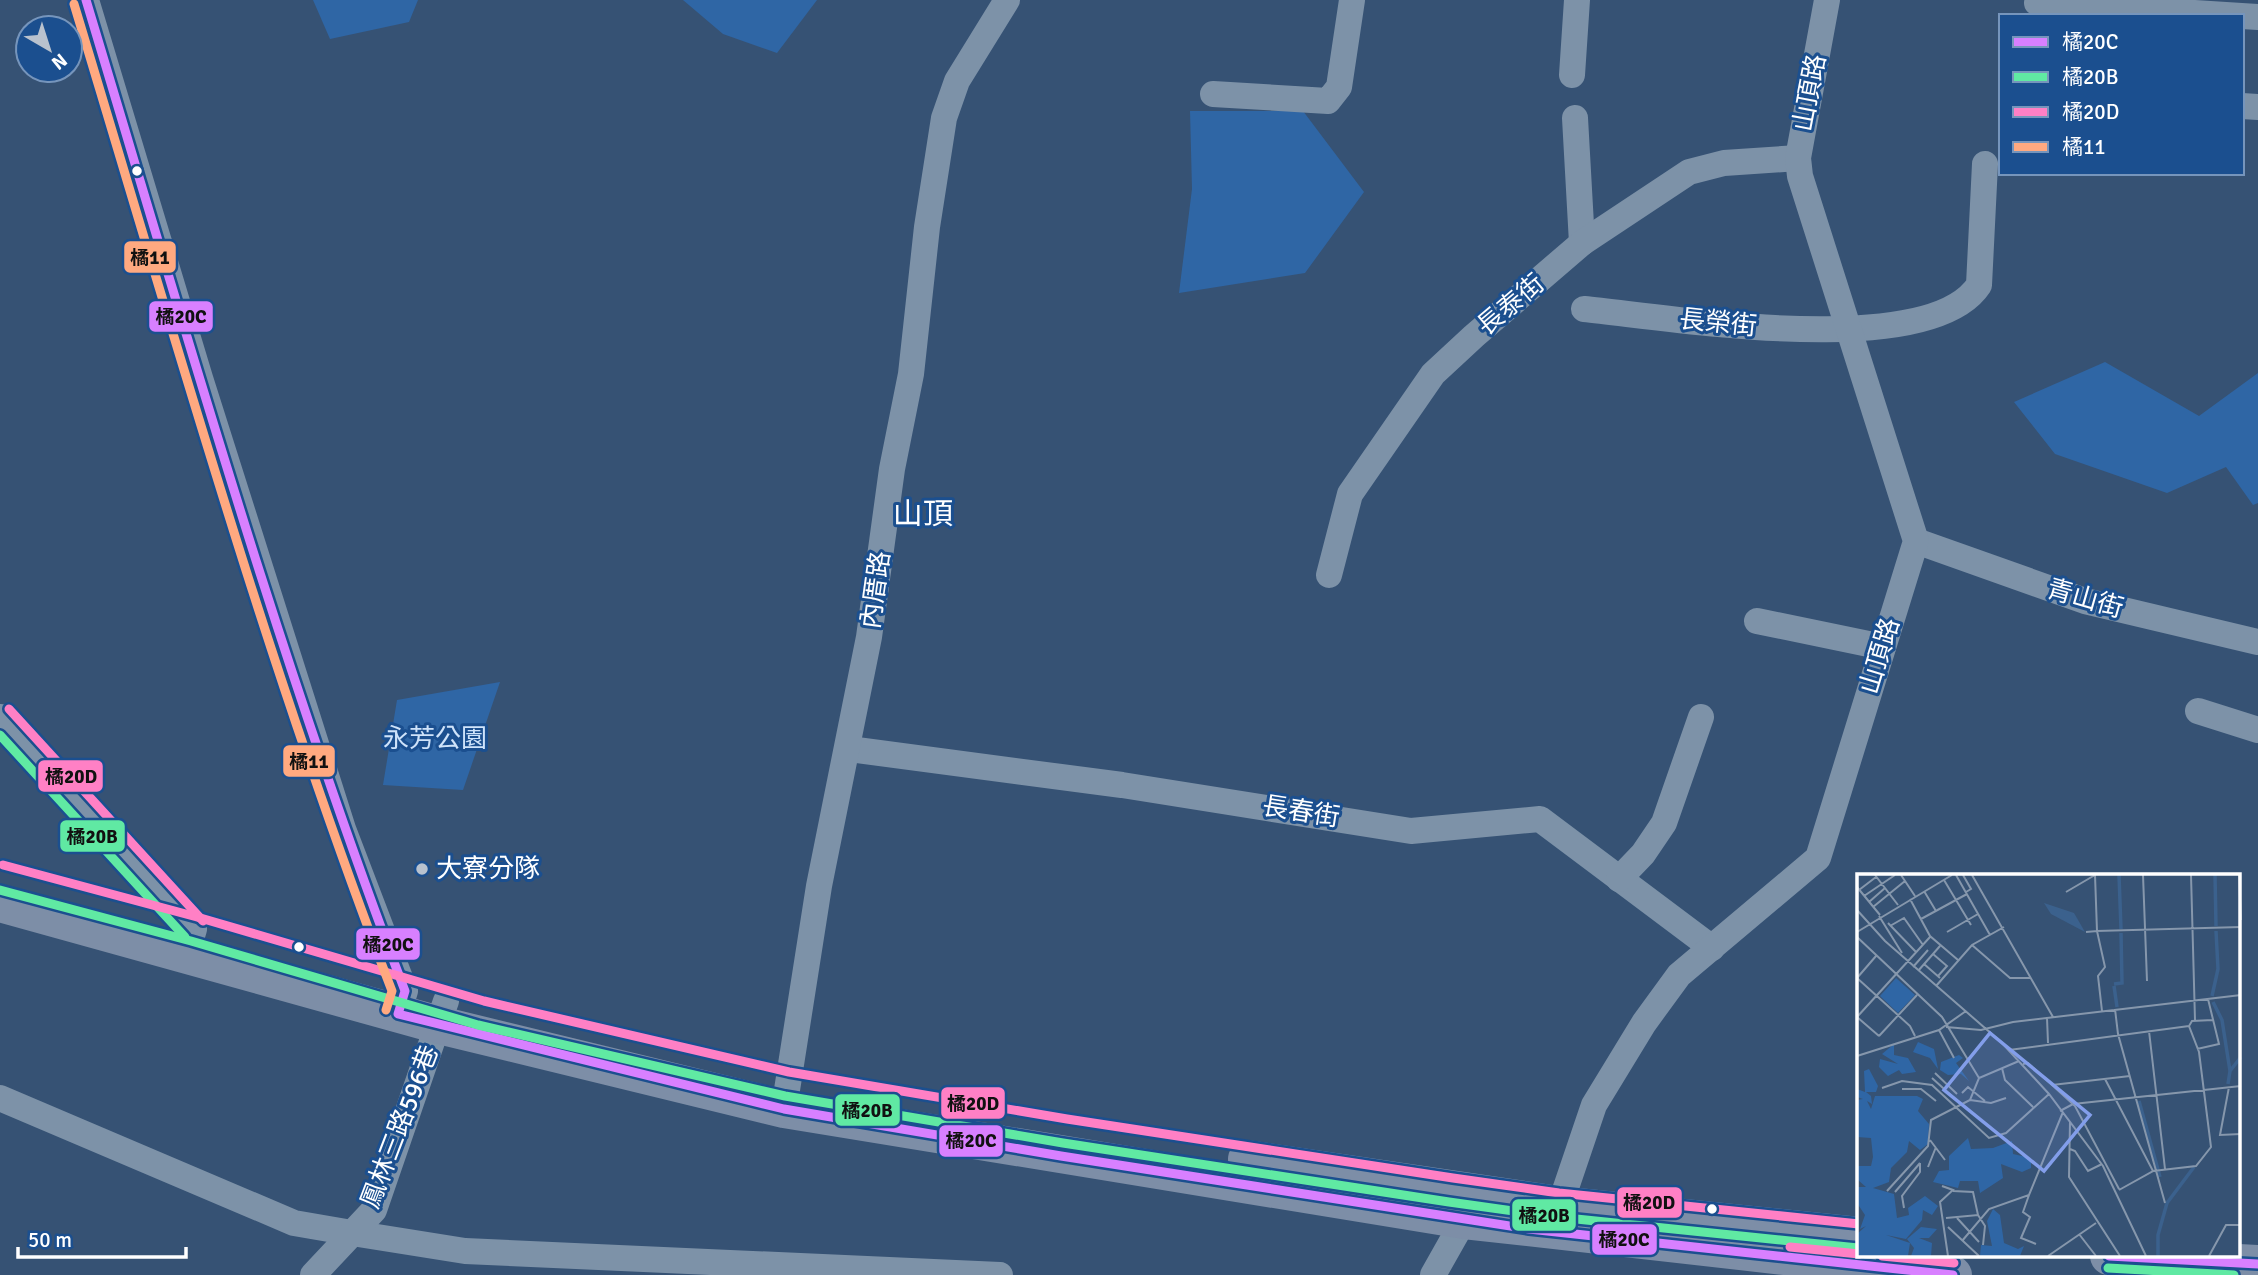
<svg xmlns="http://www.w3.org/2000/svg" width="2258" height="1275" viewBox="0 0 2258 1275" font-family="Signika,'Noto Sans TC',sans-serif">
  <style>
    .green { fill: #2f66a5 }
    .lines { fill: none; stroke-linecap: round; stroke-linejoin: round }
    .minor { stroke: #7d92a8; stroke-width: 26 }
    .primary { stroke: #7d8ea7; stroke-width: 38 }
    .bus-1-casing { stroke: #1b4f8f; stroke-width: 14 }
    .bus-2-casing { stroke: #1b4f8f; stroke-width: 14 }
    .bus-3-casing { stroke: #1b4f8f; stroke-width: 14 }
    .bus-4-casing { stroke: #1b4f8f; stroke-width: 14 }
    .bus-1 { stroke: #d880ff; stroke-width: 9 }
    .bus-2 { stroke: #60e9a3; stroke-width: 9 }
    .bus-3 { stroke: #ff80c5; stroke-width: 9 }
    .bus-4 { stroke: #ffa980; stroke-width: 9 }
    .bus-dot { fill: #fff; stroke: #1b4f8f; stroke-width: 2.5 }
    .poi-dot { fill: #b9c2ce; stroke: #1b4f8f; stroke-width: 2.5 }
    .labels { text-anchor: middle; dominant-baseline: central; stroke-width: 6; stroke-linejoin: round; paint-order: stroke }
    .street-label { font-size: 26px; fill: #fff; stroke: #1b4f8f }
    .park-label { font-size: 26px; fill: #cfe3fa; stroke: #1b4f8f }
    .poi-label { font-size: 26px; fill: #fff; stroke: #1b4f8f; text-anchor: start }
    .quarter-label { font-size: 30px; fill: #fff; stroke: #1b4f8f }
    .inset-river { fill: none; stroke: #3b618d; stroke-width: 3.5 }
    .inset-road { fill: none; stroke: #8697ac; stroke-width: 2 }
    .view { fill: #839eea; fill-opacity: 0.15; stroke: #839eea; stroke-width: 3.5 }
    .inset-edge { fill: none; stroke: #fff; stroke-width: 3.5 }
    .line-badge { stroke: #1b4f8f; stroke-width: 2.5 }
    .pale-badge-label { font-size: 19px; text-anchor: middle; font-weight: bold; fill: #111 }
  </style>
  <rect width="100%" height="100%" fill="#365274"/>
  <!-- green -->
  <g class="green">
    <path d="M313,0H418L409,22L330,39Z"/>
    <path d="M683,0H817L777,53L723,34Z"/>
    <path d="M1190,111H1303L1364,192L1305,273L1179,293L1192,189Z"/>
    <path d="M2105,362L2199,416L2258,373V503L2253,505L2226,467L2167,493L2055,454L2014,402Z"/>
    <path d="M500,682L463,790L383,785L397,700Z"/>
  </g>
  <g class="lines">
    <!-- minor -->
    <g class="minor">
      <path d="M86,0L200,378L343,829L405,991L398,1014"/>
      <path d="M2037,3L2258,17"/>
      <path d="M1572,75L1577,0"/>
      <path d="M1213,94L1328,101L1339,87L1352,0"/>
      <path d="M2242,106L2258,107"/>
      <path d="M1575,118L1582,243"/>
      <path d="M1584,309C1667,317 1928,362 1979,285L1985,164"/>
      <path d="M1916,541L2085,601L2258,642"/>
      <path d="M1329,575L1350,494L1433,374L1474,336L1582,243L1689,172L1724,163L1798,158"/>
      <path d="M1757,621L1883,647"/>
      <path d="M2198,711L2258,730"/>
      <path d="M0,717L194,929L187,953"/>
      <path d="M849,749L1122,785L1411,831L1540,819L1712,948"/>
      <path d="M1619,879L1643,854L1664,823L1701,717"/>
      <path d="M0,1098L294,1223L352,1233L465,1251L1000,1275"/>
      <path d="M784,1109L819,886L869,637L892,469L911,374L927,227L944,118L957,81L1007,0"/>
      <path d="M1555,1220L1594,1105L1644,1023L1679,975L1818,858L1916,541L1800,176L1798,158L1827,0"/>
      <path d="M313,1275L374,1210L446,1001"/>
      <path d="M1433,1275L1464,1220"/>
    </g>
    <!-- primary -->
    <g class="primary">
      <path d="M0,903L439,1025L784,1109L1464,1220L1953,1275"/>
      <path d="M1247,1159L1558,1205L1859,1236"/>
      <path d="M2109,1256L2258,1264"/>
    </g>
    <!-- bus-1 casing -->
    <g class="bus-1-casing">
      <g id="bus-1">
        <path d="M86,0C186,332 281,667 405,991L398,1014L784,1109L1061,1156L1529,1229L1953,1275"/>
        <path d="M2109,1256L2258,1264"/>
      </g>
    </g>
    <!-- bus-2 casing -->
    <g class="bus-2-casing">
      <g id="bus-2">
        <path d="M0,735L185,937"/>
        <path d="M0,890L191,941L478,1025L785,1096L1063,1143L1449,1202L1557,1217L1858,1248"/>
        <path d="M2108,1268L2234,1275"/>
      </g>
    </g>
    <!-- bus-3 casing -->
    <g class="bus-3-casing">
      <g id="bus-3">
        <path d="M9,709L203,921"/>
        <path d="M3,865L197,917L484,1001L789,1072L1067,1119L1453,1178L1559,1193L1859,1224"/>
        <path d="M1790,1247L1859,1254"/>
        <path d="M1882,1256L1954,1263"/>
      </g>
    </g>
    <!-- bus-4 casing -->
    <g class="bus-4-casing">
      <path id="bus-4" d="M74,4C174,334 268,669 392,991L386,1010"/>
    </g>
    <!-- bus-1 -->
    <use href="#bus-1" class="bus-1"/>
    <!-- bus-2 -->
    <use href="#bus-2" class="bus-2"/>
    <!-- bus-3 -->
    <use href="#bus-3" class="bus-3"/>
    <!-- bus-4 -->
    <use href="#bus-4" class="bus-4"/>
  </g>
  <!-- markers -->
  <g class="bus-dot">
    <circle cx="137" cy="171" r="6"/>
    <circle cx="299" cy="947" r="6"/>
    <circle cx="1712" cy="1209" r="6"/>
  </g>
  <circle class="poi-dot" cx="422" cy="869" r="7"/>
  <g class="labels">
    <!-- street labels -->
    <g class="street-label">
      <text transform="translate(1810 93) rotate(-79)">山頂路</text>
      <text transform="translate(1511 305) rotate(-40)">長泰街</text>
      <text transform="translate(1718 323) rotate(6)">長榮街</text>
      <text transform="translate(876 590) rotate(-82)">內厝路</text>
      <text transform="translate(2085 599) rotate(16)">青山街</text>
      <text transform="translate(1880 656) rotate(-73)">山頂路</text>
      <text transform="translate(1301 812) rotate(9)">長春街</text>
      <text transform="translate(400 1127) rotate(-69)">鳳林三路596巷</text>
    </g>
    <!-- park labels -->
    <g class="park-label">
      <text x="435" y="739">永芳公園</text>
    </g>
    <!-- poi labels -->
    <g class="poi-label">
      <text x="436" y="869">大寮分隊</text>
    </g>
    <!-- quarter labels -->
    <g class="quarter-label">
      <text x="923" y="514">山頂</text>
    </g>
  </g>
  <!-- overview -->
  <g transform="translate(1857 874)">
    <rect width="383" height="383" fill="#365274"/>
    <path d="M39,104L58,121L41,139L23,122ZM61,168L77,175L81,195L73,184L56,178ZM37,170V181L51,184L59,198L45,200L42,196L31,202L22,193L23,185L41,190L25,180ZM102,181L106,184L99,189L112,207L104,200L91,201L83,196L84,188ZM12,195L21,212L19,218H9L14,222L15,230L10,227L14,235L18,222H60L66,225L61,237L72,250L71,270L63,276L52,267L50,278L34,294L32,308L16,314L37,320L40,344L52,341L51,334L68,322L81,332L75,341L66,336L65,346L49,365L29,361L53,369L51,382H0V360L9,352L3,355L8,341L0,329V313H9L1,306L0,292H14L16,283L14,264L0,263V226L6,225L0,223V215L8,218L7,197ZM111,264L114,275L136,274L155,267L156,280L174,284V294L165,298L144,290L146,304L123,319L121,307H103L101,314L76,308L82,297L92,296V282ZM136,335L143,341L147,369L161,375L167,372L163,382H123L124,371L135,372L130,347ZM64,353L80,355L72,364H62L75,369L74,382H54L57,374L50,365Z" fill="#2f66a5"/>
    <path d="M187,29L217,39L228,58L194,40Z" fill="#3b618d"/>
    <path class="inset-river" d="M262,1L264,55M358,1L359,52M257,110L265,109L264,59M257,112L260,133M355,122L361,95L359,57M356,128L365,146L373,197M371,210L373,197L384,183M282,227L303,303M301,382V361L310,329L337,293"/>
    <path class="inset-road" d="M18,1L41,31M44,1L58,22M99,1L133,61M106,1L114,15L109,18M115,1L196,143M238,1L240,57L384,53M286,1L290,107M334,1L338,146M382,1L384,46M87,6L114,51M0,13L23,41M2,16L19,3M67,17L79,37M209,18L238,1M7,22L38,1M53,25L73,62L101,86M12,28L28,14M16,33L48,7M0,36L28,67L144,168L192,220L246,292L289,382M22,42L45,79M64,45L110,20M31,49L59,78M33,52L47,44L66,71M0,58L95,1M90,58L121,40M229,58L240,57L248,93L241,102L245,137M0,63L85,143L122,204M115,71L153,104H174M76,80L90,92L81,102M67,90L83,104M56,93L71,76M61,97L83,72M0,104L53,152L58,162M0,104L19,82M79,112L115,71L147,53M258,135L261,160L308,329M0,143L73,63M0,143L22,162M190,144L191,169M89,153L124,156L156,148L384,121M82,156L97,184M292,157L308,295M22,162L60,121M340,175L362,170L351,125M152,176L332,152M0,182L82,156L109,137M166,190L171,189L218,232L262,315M145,194L148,206L176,233M78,199L100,220M75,204L97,224M248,205L296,297L262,316M195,211L273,202M372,213L363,261L384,260M25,214L45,207L75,211L132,264L149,259L192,220M45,215H64L79,227M105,219L111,213L128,227M113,226L134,229L149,224M203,237L216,230L384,212M213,248L212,303L263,382M73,266L88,286M213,275L218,277L231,297L245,290M71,293L79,273M296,297L339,292L354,273L342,178L332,152L335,147L356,146M85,312L96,316L83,328L91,382M30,317L71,272L74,246L113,226L122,204L162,187M96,317L116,318L121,341M38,318L63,289M172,321L166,338L173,343L164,364L179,370M47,334L45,322L63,298V289M89,344L121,341L128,352L126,371M100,344L122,368M91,353L122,382M222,360L239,382M105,367L132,335L172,321L206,238M191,382L239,349M352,382L369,351H384"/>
    <path class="view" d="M133,159L233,241L187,297L87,216Z"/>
    <rect width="383" height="383" class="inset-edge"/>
  </g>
  <g class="line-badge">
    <rect x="123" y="240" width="54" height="34" rx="7" fill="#ffa980"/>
    <rect x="148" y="300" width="66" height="33" rx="7" fill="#d880ff"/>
    <rect x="282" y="744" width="54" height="34" rx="7" fill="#ffa980"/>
    <rect x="37" y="759" width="67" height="34" rx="7" fill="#ff80c5"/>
    <rect x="59" y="819" width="67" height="34" rx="7" fill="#60e9a3"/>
    <rect x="355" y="927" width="66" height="34" rx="7" fill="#d880ff"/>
    <rect x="940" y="1086" width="66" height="34" rx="7" fill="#ff80c5"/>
    <rect x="834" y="1093" width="67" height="34" rx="7" fill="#60e9a3"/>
    <rect x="938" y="1124" width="66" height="34" rx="7" fill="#d880ff"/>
    <rect x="1616" y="1186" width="67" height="33" rx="7" fill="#ff80c5"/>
    <rect x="1511" y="1198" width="66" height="34" rx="7" fill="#60e9a3"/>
    <rect x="1591" y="1223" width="67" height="33" rx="7" fill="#d880ff"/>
  </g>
  <g class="pale-badge-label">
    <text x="150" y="264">橘11</text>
    <text x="181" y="323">橘20C</text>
    <text x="309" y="768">橘11</text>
    <text x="71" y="783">橘20D</text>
    <text x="92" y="843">橘20B</text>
    <text x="388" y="951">橘20C</text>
    <text x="973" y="1110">橘20D</text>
    <text x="867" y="1117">橘20B</text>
    <text x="971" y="1147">橘20C</text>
    <text x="1649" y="1209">橘20D</text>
    <text x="1544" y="1222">橘20B</text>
    <text x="1624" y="1246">橘20C</text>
  </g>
  <!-- legend -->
  <rect x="1999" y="14" width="245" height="161" fill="#1b4f8f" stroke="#7695bc" stroke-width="2"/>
  <rect x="2013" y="37" width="35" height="10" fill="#d880ff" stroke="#7695bc" stroke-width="2"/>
  <text x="2062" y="49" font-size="21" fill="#ffffff">橘20C</text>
  <rect x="2013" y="72" width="35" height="10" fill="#60e9a3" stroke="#7695bc" stroke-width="2"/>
  <text x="2062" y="84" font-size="21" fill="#ffffff">橘20B</text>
  <rect x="2013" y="107" width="35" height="10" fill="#ff80c5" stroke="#7695bc" stroke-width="2"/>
  <text x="2062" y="119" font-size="21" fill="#ffffff">橘20D</text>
  <rect x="2013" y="142" width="35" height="10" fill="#ffa980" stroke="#7695bc" stroke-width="2"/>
  <text x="2062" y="154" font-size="21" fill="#ffffff">橘11</text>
  <!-- north arrow -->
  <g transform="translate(49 49) rotate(141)"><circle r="33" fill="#1b4f8f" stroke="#7695bc" stroke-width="2"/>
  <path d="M0-5L12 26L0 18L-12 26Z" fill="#b9c2ce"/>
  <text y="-10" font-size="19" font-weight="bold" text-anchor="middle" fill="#ffffff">N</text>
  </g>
  <!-- scale -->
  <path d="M18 1247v10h168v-10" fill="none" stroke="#ffffff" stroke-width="3.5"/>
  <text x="28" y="1247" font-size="21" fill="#ffffff" stroke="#1b4f8f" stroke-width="5" paint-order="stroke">50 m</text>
</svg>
